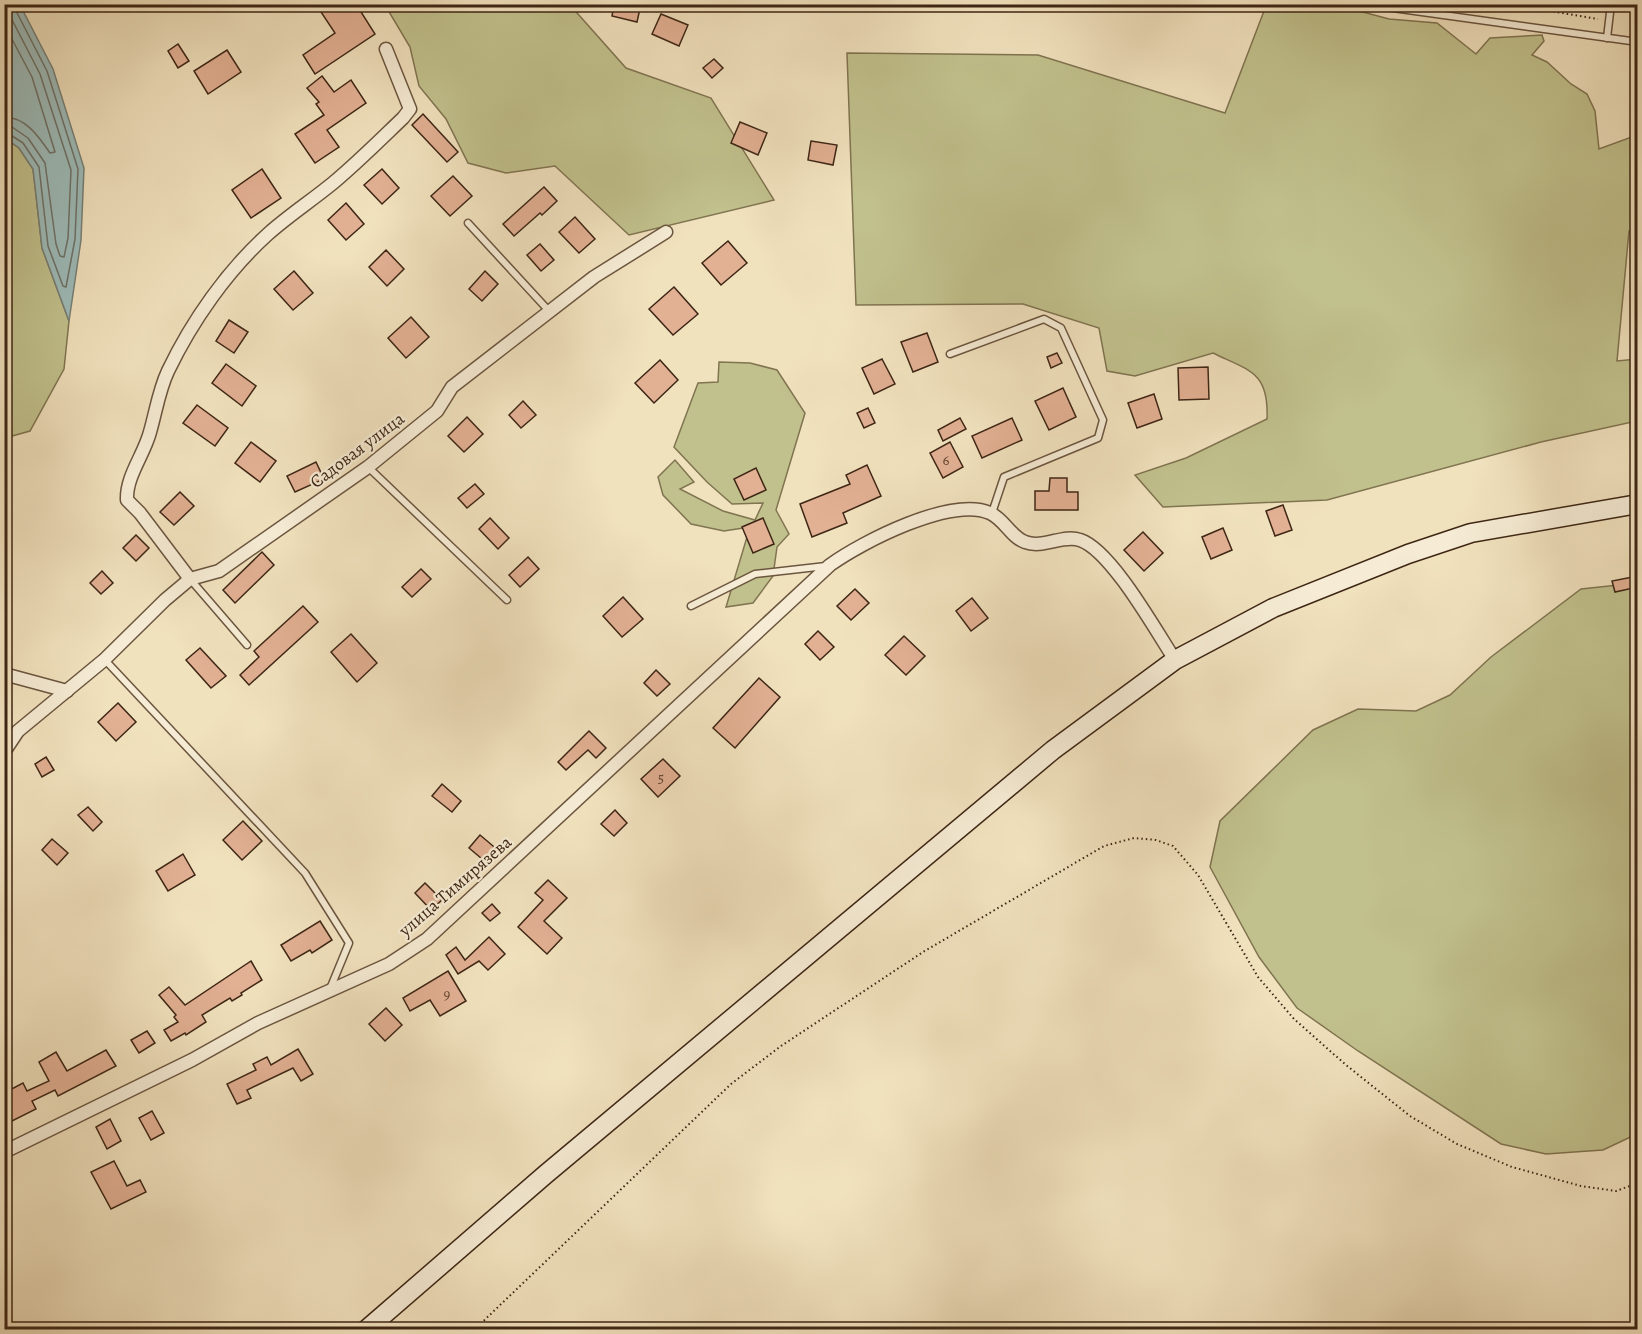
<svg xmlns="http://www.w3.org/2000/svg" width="1642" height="1334" viewBox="0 0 1642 1334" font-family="Alegreya,serif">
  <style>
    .green { fill: #c1c18d; stroke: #807451; stroke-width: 1.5 }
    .water { fill: #9dbcba; stroke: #778078; stroke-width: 1.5 }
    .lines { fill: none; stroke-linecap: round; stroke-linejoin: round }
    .shore { stroke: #6e7168; stroke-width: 1.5 }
    .building { fill: #e2b093; stroke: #3e2615; stroke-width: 1.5 }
    .service-casing { stroke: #6b553f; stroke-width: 9 }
    .minor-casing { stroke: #6b553f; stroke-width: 15 }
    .secondary-casing { stroke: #3e2615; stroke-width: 21 }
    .path { stroke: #3e2615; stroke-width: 2; stroke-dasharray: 1.5 3; stroke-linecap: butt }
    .service { stroke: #f6ecd5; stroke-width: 6 }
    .minor { stroke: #f6ecd5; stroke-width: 12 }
    .secondary { stroke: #f6ecd5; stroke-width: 18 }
    .labels { text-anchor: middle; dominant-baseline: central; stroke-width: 4.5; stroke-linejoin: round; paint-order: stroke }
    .number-label { font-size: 15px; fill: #674834 }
    .street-label { font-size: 18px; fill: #3e2615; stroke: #f6ecd5 }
  </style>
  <rect width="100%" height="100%" fill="#f1e2be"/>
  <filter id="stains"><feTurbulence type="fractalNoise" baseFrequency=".00333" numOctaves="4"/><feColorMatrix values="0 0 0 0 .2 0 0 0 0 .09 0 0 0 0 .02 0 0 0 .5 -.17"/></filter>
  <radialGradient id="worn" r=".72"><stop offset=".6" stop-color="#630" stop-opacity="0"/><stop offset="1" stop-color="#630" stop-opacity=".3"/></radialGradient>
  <!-- green -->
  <g class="green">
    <path d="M385,5H570L626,68L711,98L774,200L629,235L555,166L506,173L468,163L446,119L419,86L410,47Z"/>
    <path d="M1274,5H1286L1293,8H1348L1389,19L1437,23L1476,54L1490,38L1542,35L1544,41L1532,55L1547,62L1571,84L1587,94L1595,111L1599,149L1637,135V229L1629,231L1617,361L1637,359V421L1541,442L1327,500L1163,507L1135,475L1186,458L1267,419C1269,372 1250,371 1213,353L1135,376L1107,371L1099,328L1023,304L856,305L847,53L1038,55L1225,113L1264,11Z"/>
    <path d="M4,138L19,148L33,169L42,248L69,321L64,369L30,431L5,438Z"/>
    <path d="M719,362L750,363L777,370L805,413L776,510L789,534L777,547L773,576L753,603L726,607L750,527L724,531L691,524L663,495L658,477L675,460L694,482L680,489L723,511L755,520L763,503L732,504L707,482L674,447L698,383L718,382Z"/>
    <path d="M1637,583V1134L1603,1150L1546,1154L1501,1144L1358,1051L1297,1008L1259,957L1210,867L1220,821L1313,730L1358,709L1416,711L1450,695L1491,657L1581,589Z"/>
  </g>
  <!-- water -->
  <path class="water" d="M4,5H20L53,69L84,168L81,240L69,321L42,248L33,169L19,148L5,138Z"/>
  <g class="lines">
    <!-- shore -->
    <g class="shore">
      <path d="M4,24L32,77L55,152L50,153C39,137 26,117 4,117"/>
      <path d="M4,126L12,127L28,138L45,163L56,244L60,256L64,257L68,238L71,170L40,74L8,12L7,4"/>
      <path d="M4,133L9,134L23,143L39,167L48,246L63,286L66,287L75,239L78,169L47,71L15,9V4"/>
    </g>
  </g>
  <!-- building -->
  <g class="building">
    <path d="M332,4H356L375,34L315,74L303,55L335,33L321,12Z"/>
    <path d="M614,4H641L637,22L612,16Z"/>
    <path d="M661,14L688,25L679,46L652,34Z"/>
    <path d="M178,44L189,61L178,68L168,51Z"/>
    <path d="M227,50L241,72L208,94L194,71Z"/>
    <path d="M714,59L723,68L712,78L703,68Z"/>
    <path d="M322,76L334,92L351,80L366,103L327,130L339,147L315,163L295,134L324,115L316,104L319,102L307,88Z"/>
    <path d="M423,114L458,152L447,162L412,125Z"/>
    <path d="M740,122L767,133L758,155L731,143Z"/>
    <path d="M811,141L837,145L833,165L808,160Z"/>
    <path d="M262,169L281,198L251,218L232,190Z"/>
    <path d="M382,169L399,188L382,204L364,185Z"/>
    <path d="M453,176L472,196L450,216L431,196Z"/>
    <path d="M544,187L557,201L542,215L540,213L514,236L503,224Z"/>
    <path d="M346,203L364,224L346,240L328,220Z"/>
    <path d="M575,217L595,239L579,253L559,232Z"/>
    <path d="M728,241L747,263L721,285L702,263Z"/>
    <path d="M540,244L554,260L541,271L527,255Z"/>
    <path d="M386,250L404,269L387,286L369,267Z"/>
    <path d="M294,271L313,293L293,310L274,289Z"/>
    <path d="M485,271L498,284L482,301L469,289Z"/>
    <path d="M674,287L698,314L673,335L649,309Z"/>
    <path d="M411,317L429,337L406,358L388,338Z"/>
    <path d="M229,320L248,332L234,353L216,341Z"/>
    <path d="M927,333L938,362L913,372L901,342Z"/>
    <path d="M1057,353L1062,363L1051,368L1047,357Z"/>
    <path d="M882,359L895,384L874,394L862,368Z"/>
    <path d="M660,360L678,380L654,403L635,383Z"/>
    <path d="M226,364L256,386L242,406L212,383Z"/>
    <path d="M1208,367L1209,399L1179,400L1178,368Z"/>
    <path d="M1063,388L1076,417L1049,430L1035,401Z"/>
    <path d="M1154,394L1162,419L1137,428L1128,403Z"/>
    <path d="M523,401L536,415L521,428L509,415Z"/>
    <path d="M197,405L228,428L215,446L183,423Z"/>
    <path d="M868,408L875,423L864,428L857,413Z"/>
    <path d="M467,417L483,434L464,452L448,436Z"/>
    <path d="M960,418L966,429L943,441L938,430Z"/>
    <path d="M1012,418L1022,440L982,458L972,436Z"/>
    <path d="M251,442L276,461L260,482L235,463Z"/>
    <path d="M950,442L963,467L943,478L930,453Z"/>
    <path d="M316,462L324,479L295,492L287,476Z"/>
    <path d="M867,465L881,496L843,513L847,523L812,537L800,504L850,484L846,475Z"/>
    <path d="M756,468L766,490L744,500L734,479Z"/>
    <path d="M1050,478H1067V492H1078V510H1035V491H1049Z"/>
    <path d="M475,484L484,494L467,508L458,498Z"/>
    <path d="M180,492L194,506L174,525L160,512Z"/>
    <path d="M1283,505L1292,530L1275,536L1266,511Z"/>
    <path d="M490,518L509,538L498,549L479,529Z"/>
    <path d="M763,518L774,544L753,553L742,527Z"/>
    <path d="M1223,528L1232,550L1211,559L1202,537Z"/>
    <path d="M1143,532L1163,553L1144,571L1124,550Z"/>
    <path d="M136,535L149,548L136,561L123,548Z"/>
    <path d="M262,552L274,565L235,603L223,590Z"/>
    <path d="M528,557L539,569L520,587L509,575Z"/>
    <path d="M421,569L431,579L412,597L402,587Z"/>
    <path d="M102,571L113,583L101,594L90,583Z"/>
    <path d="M1638,576V587L1615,592L1612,581Z"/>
    <path d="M855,589L869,603L851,620L837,606Z"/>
    <path d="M623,597L643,619L622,637L603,616Z"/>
    <path d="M972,598L988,618L971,631L956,611Z"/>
    <path d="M303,606L318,622L249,685L240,675L259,657L254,651Z"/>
    <path d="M818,631L834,647L820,660L805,644Z"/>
    <path d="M351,634L377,663L357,682L331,652Z"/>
    <path d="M904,636L925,656L906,675L885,655Z"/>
    <path d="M200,648L226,676L211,688L186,660Z"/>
    <path d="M656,670L670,684L657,696L644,683Z"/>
    <path d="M759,678L780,697L735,748L713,728Z"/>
    <path d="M118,703L136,722L116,741L98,722Z"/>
    <path d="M589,731L606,748L596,758L588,750L566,770L558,762Z"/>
    <path d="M46,757L54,770L42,777L35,764Z"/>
    <path d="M663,759L680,776L658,797L641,779Z"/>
    <path d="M442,784L461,801L452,812L432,796Z"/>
    <path d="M88,807L102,822L93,831L78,815Z"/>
    <path d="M615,810L627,823L614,836L601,824Z"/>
    <path d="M243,821L262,841L242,860L223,840Z"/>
    <path d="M480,835L499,851L488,864L469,848Z"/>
    <path d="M52,839L68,853L57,865L42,850Z"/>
    <path d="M183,854L195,875L168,891L156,871Z"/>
    <path d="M548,880L567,898L544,921L562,938L547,954L518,927L543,900L535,893Z"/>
    <path d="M425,883L442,900L431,910L415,893Z"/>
    <path d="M492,904L500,913L490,921L482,913Z"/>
    <path d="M320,921L332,940L312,953L310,950L291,961L281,945Z"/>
    <path d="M489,937L505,954L488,970L479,961L458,974L446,955L456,947L465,960Z"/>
    <path d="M251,961L262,980L241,993L242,995L232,1001L230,998L202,1015L206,1022L186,1035L185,1033L171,1041L164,1030L178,1022L174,1017L176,1015L159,995L169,987L185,1005Z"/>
    <path d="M448,971L466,1001L440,1016L430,1000L410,1011L403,998Z"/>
    <path d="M386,1008L402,1025L385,1041L369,1024Z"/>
    <path d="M147,1031L155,1043L139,1053L131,1040Z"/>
    <path d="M298,1049L313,1074L301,1081L293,1068L247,1090L251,1098L237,1104L227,1084L256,1070L253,1064L267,1057L271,1065Z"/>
    <path d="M106,1050L116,1066L58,1096L55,1090L32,1101L36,1109L10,1122L4,1111V1093L23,1083L27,1091L49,1081L39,1062L56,1052L67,1071Z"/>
    <path d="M152,1111L164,1133L151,1140L139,1118Z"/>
    <path d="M110,1119L121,1141L107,1149L96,1127Z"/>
    <path d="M114,1161L127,1186L140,1180L146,1192L111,1209L91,1172Z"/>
  </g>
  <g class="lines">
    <!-- service casing -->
    <g class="service-casing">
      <g id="service">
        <path d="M1364,4L1638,42"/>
        <path d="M1607,38L1611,4"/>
        <path d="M468,223L549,311"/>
        <path d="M950,354L1044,319L1061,328L1103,420L1098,438L1004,477L992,513"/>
        <path d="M368,467L507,600"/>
        <path d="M190,579L247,645"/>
        <path d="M691,606L755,574L826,566"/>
        <path d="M105,660L305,873L349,943L330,989"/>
      </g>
    </g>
    <!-- minor casing -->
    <g class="minor-casing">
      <g id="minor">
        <path d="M190,579L140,513L127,500C126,476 144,455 150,432C156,411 159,390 168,371C192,321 227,271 268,234C288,216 311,201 333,183C357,163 380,140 403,118L410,109L386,49"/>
        <path d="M4,674L67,691"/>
        <path d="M4,752L18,731L104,660L165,600L190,579L219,571L368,467L437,411L452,387L594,277L666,232"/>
        <path d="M4,1152L192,1060L258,1023L389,964L427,939L830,565C862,542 951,496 990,513C1004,519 1011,537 1025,542C1043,549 1063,534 1080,540C1111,550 1156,631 1175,660"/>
      </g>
    </g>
    <!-- secondary casing -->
    <g class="secondary-casing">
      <path id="secondary" d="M366,1330L546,1174L1053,750L1175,660L1273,608L1408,554L1471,533L1638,504"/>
    </g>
    <!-- path -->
    <g class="path">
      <path d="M1509,4L1598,19"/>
      <path d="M474,1330L731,1084L781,1046L923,952L1104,846L1134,838L1156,840L1173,846L1198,875L1258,977L1294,1019L1346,1065L1410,1116L1457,1144L1512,1167L1581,1186L1616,1191L1638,1183"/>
    </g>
    <!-- service -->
    <use href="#service" class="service"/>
    <!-- minor -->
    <use href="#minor" class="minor"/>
    <!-- secondary -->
    <use href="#secondary" class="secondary"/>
  </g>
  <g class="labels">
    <!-- number labels -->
    <g class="number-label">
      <text x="946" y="460">6</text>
      <text x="661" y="778">5</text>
      <text x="447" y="994">9</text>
    </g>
    <!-- street labels -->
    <g class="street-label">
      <text transform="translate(357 450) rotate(-37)">Садовая улица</text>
      <text transform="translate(455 886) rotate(-41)">улица Тимирязева</text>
    </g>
  </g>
  <!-- margin -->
  <rect width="1642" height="1334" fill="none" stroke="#f1e2be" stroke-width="24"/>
  <rect x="6" y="6" width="1630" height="1322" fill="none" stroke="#3e2615" stroke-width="3"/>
  <rect x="12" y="12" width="1618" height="1310" fill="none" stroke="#3e2615" stroke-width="1.5"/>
  <rect width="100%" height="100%" filter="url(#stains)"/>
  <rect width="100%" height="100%" fill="url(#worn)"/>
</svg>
